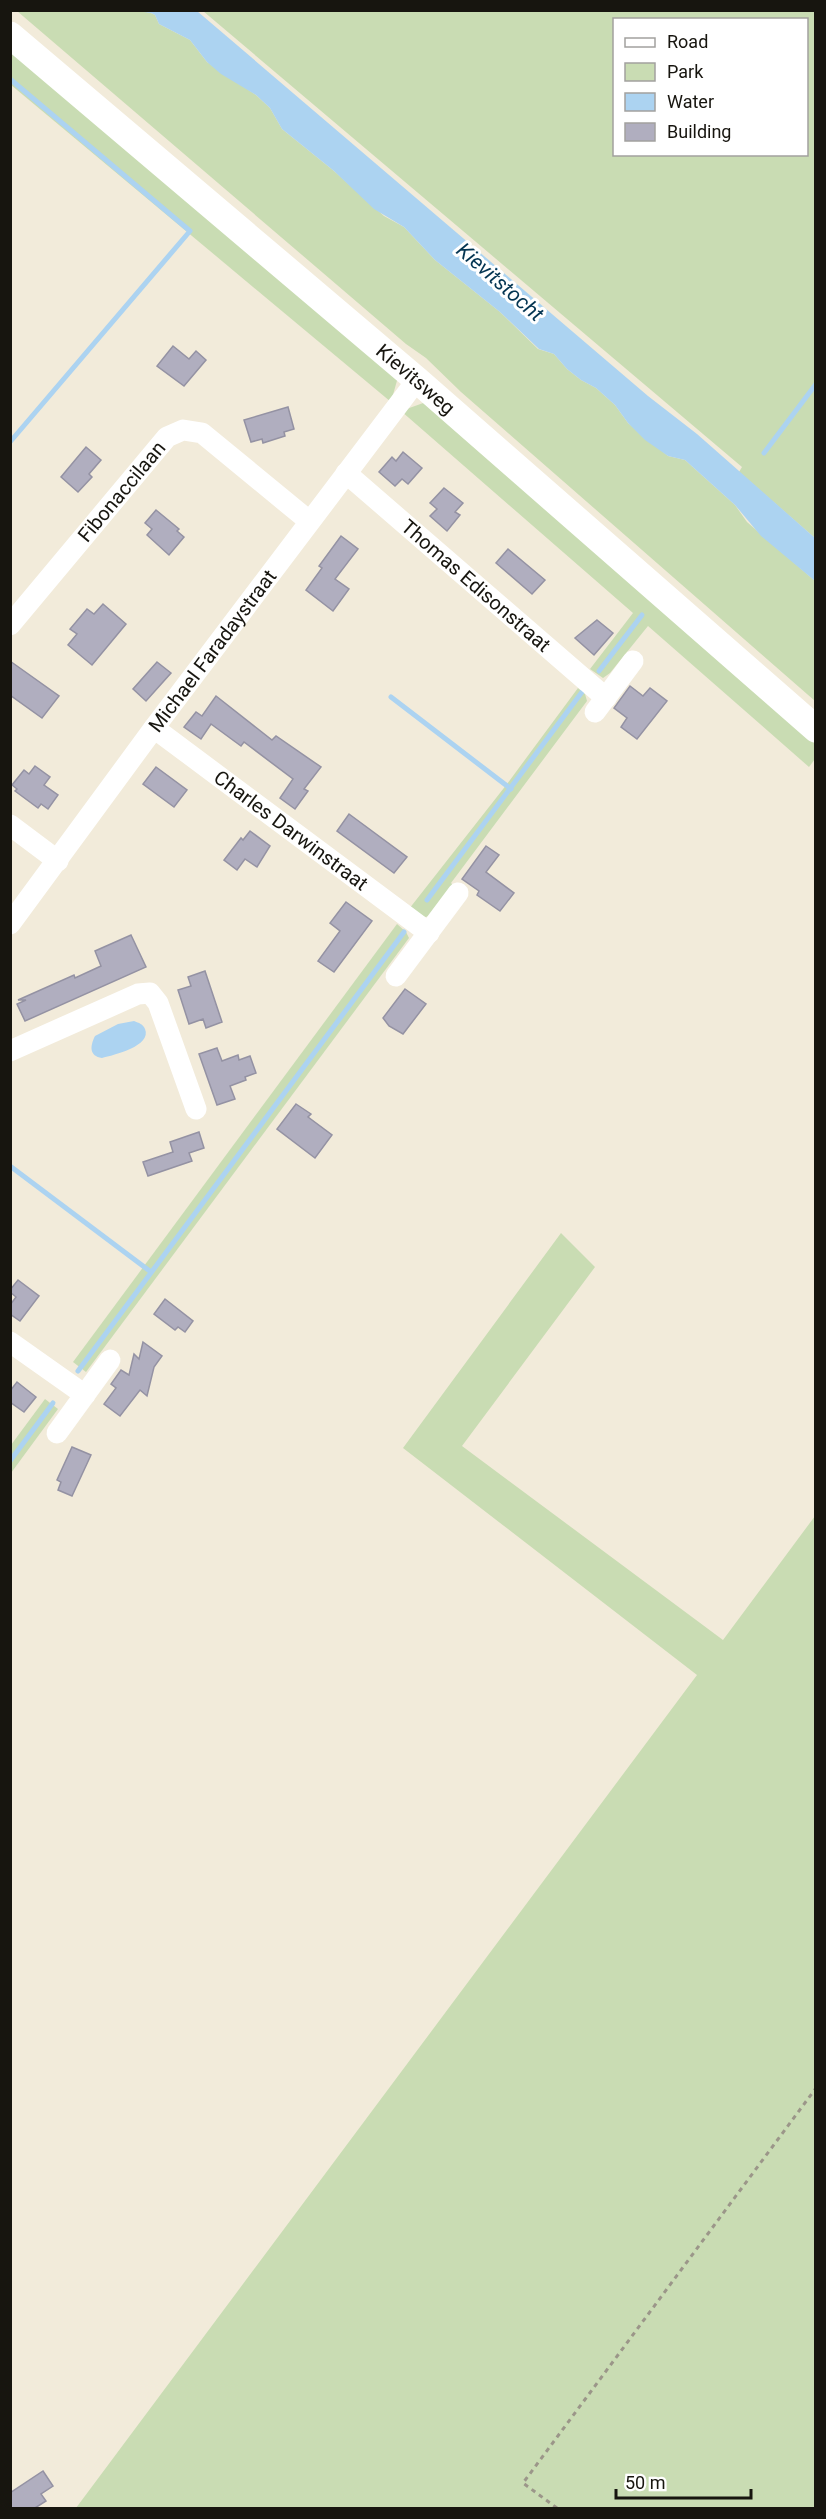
<svg xmlns="http://www.w3.org/2000/svg" width="826" height="2519" viewBox="0 0 826 2519" font-family="Roboto,sans-serif">
  <style>
    .green { fill: #c9dcb3; fill-rule: evenodd }
    .water { fill: #acd3f1 }
    .lines { fill: none; stroke-linecap: round; stroke-linejoin: round }
    .stream { stroke: #acd3f1; stroke-width: 5 }
    .building { fill: #b0aebf; stroke: #9492a3; stroke-width: 1.5 }
    .path { stroke: #9b9689; stroke-width: 3; stroke-dasharray: 4.5 4.5; stroke-linecap: butt }
    .minor { stroke: #fff; stroke-width: 21 }
    .tertiary { stroke: #fff; stroke-width: 27 }
    .labels { text-anchor: middle; dominant-baseline: central; stroke-width: 6; stroke-linejoin: round; paint-order: stroke }
    .street-label { font-size: 20px; fill: #17150f; stroke: #fff }
    .water-label { font-size: 21px; font-style: italic; fill: #043552; stroke: #fff }
  </style>
  <rect width="100%" height="100%" fill="#f2ebda"/>
  <!-- green -->
  <g class="green">
    <path d="M137,10L151,13L155,15L159,24L190,40L207,62L256,95L270,108L282,129L334,171L384,216L404,227L435,260L500,312L538,349L554,354L567,369L581,380L596,388L615,405L628,423L668,456L685,460L735,505L747,522L815,581V701L461,392L426,358L406,344L17,11Z"/>
    <path d="M203,11H815V538L739,472L742,467ZM614,20H806V154H614Z"/>
    <path d="M10,46L398,377L391,402L11,85Z"/>
    <path d="M426,402L815,738V759L809,767L648,626L610,673L603,678L590,669L633,613L401,411Z"/>
    <path d="M578,688L585,694L587,701L451,883L454,886L431,916L425,917L409,909L507,784Z"/>
    <path d="M397,924L406,932L409,938L86,1372L73,1362Z"/>
    <path d="M561,1233L595,1267L462,1446L723,1640L815,1516V2508H76L697,1675L403,1448Z"/>
    <path d="M45,1399L58,1409L11,1473V1445Z"/>
  </g>
  <!-- water -->
  <g class="water">
    <path d="M137,11H197L648,396L697,434L815,538V581L761,536L735,505L685,460L668,456L645,440L628,423L615,405L596,388L581,380L567,369L554,354L539,349L500,312L435,260L404,227L374,209L334,171L282,129L270,108L256,95L221,74L207,62L190,40L159,24L155,15L151,13Z"/>
    <path d="M134,1021C139,1023 143,1024 145,1029C152,1046 114,1055 102,1058C89,1056 90,1046 95,1036L118,1024Z"/>
  </g>
  <g class="lines">
    <!-- stream -->
    <g class="stream">
      <path d="M10,79L190,231L10,442"/>
      <path d="M764,453L816,384"/>
      <path d="M599,671L642,615"/>
      <path d="M391,697L511,789"/>
      <path d="M427,900L582,692"/>
      <path d="M10,1166L151,1272"/>
      <path d="M78,1371L404,932"/>
      <path d="M10,1461L53,1403"/>
    </g>
  </g>
  <!-- building -->
  <g class="building">
    <path d="M173,346L189,359L196,351L206,360L184,386L157,366Z"/>
    <path d="M288,407L294,429L284,432L285,436L263,443L262,439L251,442L244,420Z"/>
    <path d="M86,447L101,460L89,474L92,477L78,492L61,477Z"/>
    <path d="M403,452L422,468L408,484L402,479L395,486L379,472L392,457L396,461Z"/>
    <path d="M444,488L463,503L455,512L460,515L447,531L430,516L437,509L430,503Z"/>
    <path d="M156,510L179,529L177,531L184,537L169,555L147,535L152,529L145,523Z"/>
    <path d="M341,536L358,549L335,579L349,589L333,611L306,590L322,568L319,566Z"/>
    <path d="M508,549L545,580L532,594L496,563Z"/>
    <path d="M103,604L126,624L92,665L68,645L77,634L70,629L87,609L94,614Z"/>
    <path d="M597,620L613,633L594,655L575,638Z"/>
    <path d="M10,661L59,696L42,718L10,695Z"/>
    <path d="M157,662L171,673L146,701L133,689Z"/>
    <path d="M630,686L643,696L650,688L667,701L637,739L621,727L627,718L614,708Z"/>
    <path d="M216,696L272,740L276,736L321,767L304,789L308,791L295,809L280,798L293,779L244,742L241,746L211,724L201,739L184,727L196,712L202,716Z"/>
    <path d="M35,766L50,777L44,785L58,795L48,809L41,804L38,808L15,791L17,789L12,785L24,770L29,774Z"/>
    <path d="M156,767L187,790L174,807L143,784Z"/>
    <path d="M349,814L407,857L394,873L337,831Z"/>
    <path d="M250,831L270,846L257,867L245,859L237,870L224,860L241,838L243,840Z"/>
    <path d="M486,846L499,855L486,872L514,893L500,911L477,895L479,891L462,879Z"/>
    <path d="M346,902L372,921L334,972L318,961L340,931L330,923Z"/>
    <path d="M131,935L146,967L25,1021L17,1004L26,1000H18L74,975L75,978L101,966L95,951Z"/>
    <path d="M205,971L222,1022L206,1028L203,1019L189,1024L178,990L191,986L188,977Z"/>
    <path d="M405,989L426,1004L403,1034L389,1026L383,1018Z"/>
    <path d="M217,1048L222,1061L238,1055L239,1060L250,1056L256,1073L245,1077L246,1080L230,1086L235,1099L217,1105L199,1054Z"/>
    <path d="M296,1104L311,1114L308,1117L332,1135L315,1158L277,1129Z"/>
    <path d="M199,1132L204,1148L189,1153L192,1161L148,1176L143,1162L173,1152L170,1142Z"/>
    <path d="M18,1280L39,1296L20,1321L10,1314V1305L16,1297L10,1292V1290Z"/>
    <path d="M165,1299L193,1321L185,1332L178,1327L175,1330L154,1314Z"/>
    <path d="M143,1342L162,1356L154,1367L147,1396L140,1390L120,1416L104,1404L116,1388L111,1384L121,1370L129,1375L134,1354L139,1359Z"/>
    <path d="M17,1382L36,1397L24,1412L10,1402V1391Z"/>
    <path d="M72,1447L91,1455L72,1496L58,1490L61,1482L57,1480Z"/>
    <path d="M43,2471L53,2486L41,2494L46,2501L35,2508H10V2493Z"/>
  </g>
  <g class="lines">
    <!-- path -->
    <path class="path" d="M557,2508L523,2483L816,2088"/>
    <!-- minor -->
    <g class="minor">
      <path id="s1" d="M346,473L606,698"/>
      <path id="s2" d="M10,625L167,437L183,430L202,433L309,521"/>
      <path d="M595,712L633,661"/>
      <path id="s3" d="M154,728L429,933"/>
      <path d="M10,825L58,861"/>
      <path id="s4" d="M10,924L154,728L417,380"/>
      <path d="M396,976L458,893"/>
      <path d="M10,1051L138,994L150,993L158,1003L196,1109"/>
      <path d="M10,1342L85,1395"/>
      <path d="M57,1433L110,1360"/>
    </g>
    <!-- tertiary -->
    <path class="tertiary" id="s5" d="M10,35L417,380L816,729"/>
  </g>
  <g class="labels">
    <!-- street labels -->
    <g class="street-label">
      <text stroke="none"><textPath href="#s5" startOffset="532">Kievitsweg</textPath></text>
      <text stroke="none"><textPath href="#s2" startOffset="174">Fibonaccilaan</textPath></text>
      <text stroke="none"><textPath href="#s1" startOffset="172">Thomas Edisonstraat</textPath></text>
      <text stroke="none"><textPath href="#s4" startOffset="340">Michael Faradaystraat</textPath></text>
      <text stroke="none"><textPath href="#s3" startOffset="171">Charles Darwinstraat</textPath></text>
    </g>
    <!-- water labels -->
    <g class="water-label">
      <text transform="translate(500 282) rotate(41)">Kievitstocht</text>
    </g>
  </g>
  <!-- border -->
  <rect width="826" height="2519" fill="none" stroke="#17150f" stroke-width="24"/>
  <!-- legend -->
  <rect x="613" y="18" width="195" height="138" fill="#ffffff" stroke="#a2a19f" stroke-width="1.5"/>
  <rect x="625" y="38" width="30" height="9" fill="#ffffff" stroke="#a2a19f" stroke-width="1.5"/>
  <text x="667" y="48" font-size="18" fill="#17150f">Road</text>
  <rect x="625" y="63" width="30" height="18" fill="#c9dcb3" stroke="#a2a19f" stroke-width="1.5"/>
  <text x="667" y="78" font-size="18" fill="#17150f">Park</text>
  <rect x="625" y="93" width="30" height="18" fill="#acd3f1" stroke="#a2a19f" stroke-width="1.5"/>
  <text x="667" y="108" font-size="18" fill="#17150f">Water</text>
  <rect x="625" y="123" width="30" height="18" fill="#b0aebf" stroke="#a2a19f" stroke-width="1.5"/>
  <text x="667" y="138" font-size="18" fill="#17150f">Building</text>
  <!-- scale -->
  <path d="M616 2489v9h135v-9" fill="none" stroke="#17150f" stroke-width="3"/>
  <text x="625" y="2489" font-size="18" fill="#17150f" stroke="#ffffff" stroke-width="4.5" paint-order="stroke">50 m</text>
</svg>
